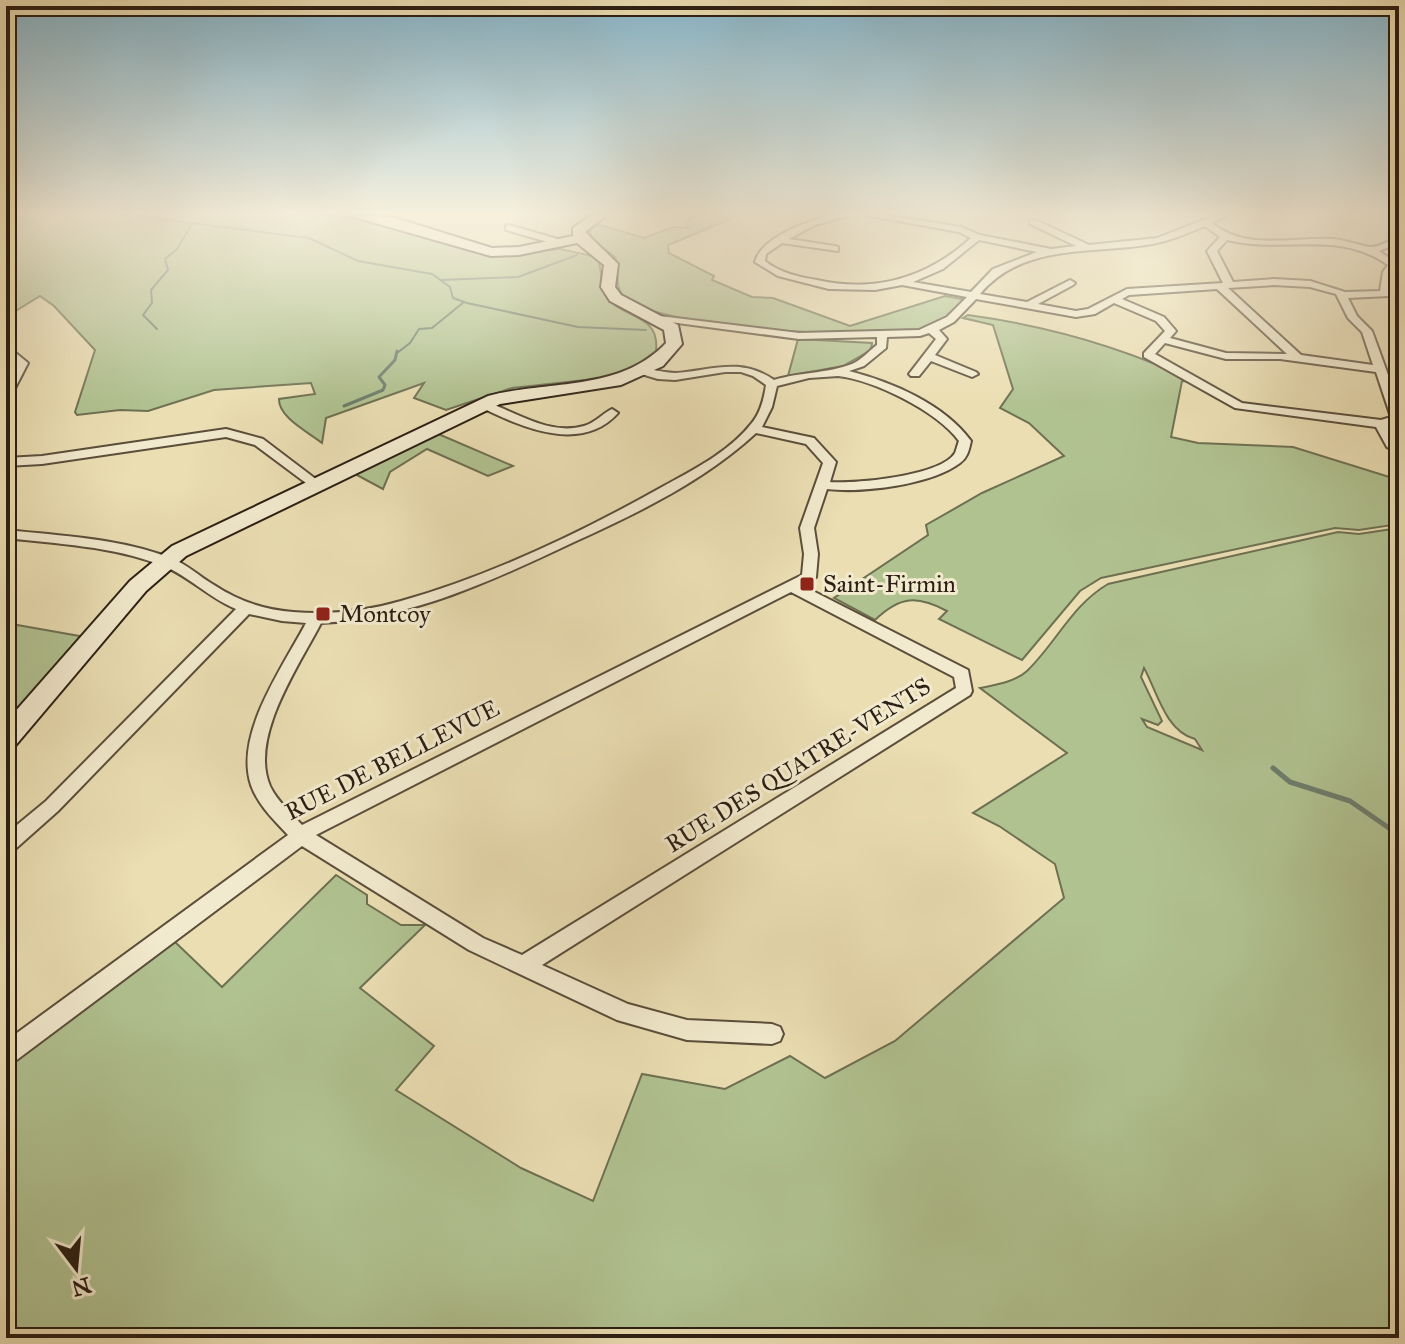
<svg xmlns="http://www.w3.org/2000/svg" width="1405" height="1344" viewBox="0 0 1405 1344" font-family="'IM FELL Great Primer',serif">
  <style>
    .green { fill: #b1c291; stroke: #6e7052; stroke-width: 2; fill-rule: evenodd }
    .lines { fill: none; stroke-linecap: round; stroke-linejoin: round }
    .stream-far2 { stroke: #6d7d6c; stroke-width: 2 }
    .stream-far1 { stroke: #6d7d6c; stroke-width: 3 }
    .stream { stroke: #6d7d6c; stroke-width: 5 }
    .street-casing { stroke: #5b4e3b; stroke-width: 4 }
    .secondary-casing { stroke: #2b1e13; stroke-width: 4 }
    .street { fill: #f2eace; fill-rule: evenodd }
    .secondary { fill: #f2eace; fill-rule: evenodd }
    .poi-dot { fill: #8f2418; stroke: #f2eace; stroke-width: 3 }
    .labels { text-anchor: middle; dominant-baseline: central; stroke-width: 6; stroke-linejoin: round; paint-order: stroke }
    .poi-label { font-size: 24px; fill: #2b1e13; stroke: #f2eace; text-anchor: start }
    .street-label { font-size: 24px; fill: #2b1e13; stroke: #f2eace }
  </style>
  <rect width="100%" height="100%" fill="#ebdeb3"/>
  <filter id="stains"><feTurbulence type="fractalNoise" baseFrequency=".0025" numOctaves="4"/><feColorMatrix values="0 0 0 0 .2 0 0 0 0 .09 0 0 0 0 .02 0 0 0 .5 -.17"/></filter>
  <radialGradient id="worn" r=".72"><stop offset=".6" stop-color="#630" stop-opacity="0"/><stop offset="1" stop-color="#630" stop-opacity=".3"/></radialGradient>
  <!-- green -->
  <g class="green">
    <path d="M6,215H330L400,226L465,250L491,255L560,249L592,256L599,262C602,274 600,288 608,299C625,319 660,314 656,351L630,370L604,378L512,388L446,410L414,398L424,383L326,418L322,443C308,432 278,417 279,399L315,394L311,383L214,390L148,411L120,410L77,415L75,412L95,350L54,306L40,296L6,317Z"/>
    <path d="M695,215H740L668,245L669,253L714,276L712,280L752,297L773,298L850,326L945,296L967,300C956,310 946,321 933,326C889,343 658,329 625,298C613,287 620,270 615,257L593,240L589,230L597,224L644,238L673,227L688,228L685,223Z"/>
    <path d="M968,315C1049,326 1123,347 1196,382L1182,381L1171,437L1198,443L1293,447L1399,480V524L1359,530L1335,528L1101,578L1080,591L1022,660L939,619L947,611C917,595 900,596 875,620L834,598L928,535L926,525L982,493L1064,456L1029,423L1000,408L1013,389L993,325L963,318Z"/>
    <path d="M798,339L872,343L871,350L843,366L788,376Z"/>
    <path d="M436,433L513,466L488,476L427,449L390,472L383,489L355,474Z"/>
    <path d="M1399,528V1338H6V1067L172,939L222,987L336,875L367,895V904L401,925H425L360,988L434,1046L396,1090L521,1168L593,1201L642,1074L725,1089L790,1056L825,1078L895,1041L1064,898L1055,864L999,826L973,813L1067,753L980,688C995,685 1015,682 1027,671C1056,643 1072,605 1108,584L1338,532L1359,534ZM1144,668C1157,691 1165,731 1195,739L1202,750L1147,727L1142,719L1158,725L1162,721L1141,677Z"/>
    <path d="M6,623L85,637L6,726Z"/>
  </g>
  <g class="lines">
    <!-- stream-far2 -->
    <g class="stream-far2">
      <path d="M129,215L309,238L358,261L432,274L450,287L453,298L467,303L578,327L646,330"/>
      <path d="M6,224L25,215"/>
      <path d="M441,280L518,277L577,255"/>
      <path d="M157,329L143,315L152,303L151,290L168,270L165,259L177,249L192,224"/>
      <path d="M397,353L410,343L419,329L432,328L464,302"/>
    </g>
    <!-- stream-far1 -->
    <path class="stream-far1" d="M344,406L383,390L385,385L379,377L395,360L397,351"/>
    <!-- stream -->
    <path class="stream" d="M1273,768L1290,782L1350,801L1399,835"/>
    <!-- street casing -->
    <g class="street-casing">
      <g id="street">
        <path d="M831,215H851L815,225L789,239L835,246L838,247V251L782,243L766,254L765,261C780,273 799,277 817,280C875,293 927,278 971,238L959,232L865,215H885L961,227L980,235L1051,249L1076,246L1030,224V220H1036L1089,245L1157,238L1216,215H1228L1212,223C1246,251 1292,237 1333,239C1346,240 1357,245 1370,247C1378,248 1390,240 1399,237V243L1379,251L1399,265L1393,272L1389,296L1348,298L1357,316L1372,331L1399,405V422L1388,426L1399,444V454L1387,447L1376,427L1235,408L1144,357V353L1165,331L1156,321L1114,303L1095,314L1076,317L976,299L954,322L939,330L947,339L935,355L976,372L978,374L972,377L931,361L919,376H911L909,374L936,339L929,333L920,336L887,337L886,348L864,366L849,371C892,382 944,404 971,441C969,449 968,457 960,463C931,485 863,493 827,489L814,528L818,554L816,577L803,586L968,670L972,691L970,695L542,965L628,1004L687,1020L772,1024L780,1027L783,1034L780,1041L772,1044L687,1040L617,1020L469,950L302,846L14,1062L6,1065V1041L288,835C274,820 258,805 251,785C234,734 283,667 306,623L282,621L249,614L58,811L13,851L6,853V834L46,801L236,609C209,598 188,575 161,565C112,546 57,544 6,538V530C61,536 121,538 173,559C188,565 200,577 214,585C238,601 265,610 293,612C329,615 367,611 401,601C490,576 582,532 662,487C693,470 729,452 751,424C760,414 764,399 766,385L753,376L741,372H725L675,380L658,379L638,373V369C650,368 662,373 676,373C712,370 741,357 774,380C799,372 835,373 856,362C863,358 870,350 877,345V337L799,339L655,320L651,319V315L799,333L919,330L947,317L967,297L902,285L875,290L829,289L778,276L755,262C761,237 809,221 831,215ZM1205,226L1220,237L1207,251L1223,283L1127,289L1088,309L1076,311L1038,304L1073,285L1075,283L1070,280L1027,302L980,294C1022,244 1088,254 1146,245C1167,242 1186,234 1205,226ZM979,240L1037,252L993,269L971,292L913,282L943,269ZM1227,240C1285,254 1337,229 1388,265L1383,272L1380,291L1345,292L1310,281L1274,279L1233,282L1217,251ZM1274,285L1310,287L1336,294L1348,318L1362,332L1373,365L1301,355L1228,288ZM1217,289L1287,354L1226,353L1170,338L1176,331L1164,317L1122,299L1129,295ZM1165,343L1226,359H1280L1376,372L1391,417L1381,420L1242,403L1155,354ZM838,376C874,380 937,411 959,441C958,443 956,451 955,453C941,476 855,484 830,482L836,462L814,438L762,427L772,407L777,386L809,378ZM756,433L806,444L823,463L800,528L804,554L802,575L302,825C291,813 277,801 270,786C249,737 299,666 321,623C411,619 494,580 574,542C638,513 704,481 756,433ZM791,592L954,677L956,688L522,955L483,938L316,835Z"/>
        <path d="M509,225L561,240L563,242L558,245L506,230V226Z"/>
        <path d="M6,345L28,363L12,394L6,397V383L16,364L6,354Z"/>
        <path d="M484,401C516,412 549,436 584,426C595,423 602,414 612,409L618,413C581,454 522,427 480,407L478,405Z"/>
        <path d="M226,429L263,439L321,483L320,486H310L255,445L226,437L42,464L6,466V458L42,456Z"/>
      </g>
    </g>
    <!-- secondary casing -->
    <g class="secondary-casing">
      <path id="secondary" d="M347,215L392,217L492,248L519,247L573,236V228L592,215H607L585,232L618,264L615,287L621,295L678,325L682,344L663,366L621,385L500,404L186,556L146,591L15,746L6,749V722L130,581L172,546L488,396C548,380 620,392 666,343L664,330L610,301L601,287L604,265L577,243L519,255L491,256Z"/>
    </g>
    <!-- street -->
    <use href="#street" class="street"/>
    <!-- secondary -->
    <use href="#secondary" class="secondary"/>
  </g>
  <!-- sky -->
  <linearGradient id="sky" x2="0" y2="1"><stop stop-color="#88b8ce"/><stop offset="0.53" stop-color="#f6f0dd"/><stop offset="1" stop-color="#f6f0dd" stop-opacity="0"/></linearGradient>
  <rect width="1405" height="403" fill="url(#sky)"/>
  <!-- markers -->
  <g class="poi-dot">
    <rect x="799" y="576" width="16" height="16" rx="4"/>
    <rect x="315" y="606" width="16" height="16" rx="4"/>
  </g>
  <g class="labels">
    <!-- poi labels -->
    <g class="poi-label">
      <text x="823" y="584">Saint-Firmin</text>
      <text x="339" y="614">Montcoy</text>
    </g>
    <!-- street labels -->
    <g class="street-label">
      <text transform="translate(392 760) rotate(-27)">RUE DE BELLEVUE</text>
      <text transform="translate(798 765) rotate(-32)">RUE DES QUATRE-VENTS</text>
    </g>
  </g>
  <!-- margin -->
  <rect width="1405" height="1344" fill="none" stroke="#ebdeb3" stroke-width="32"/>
  <rect x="8" y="8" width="1389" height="1328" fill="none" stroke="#2b1e13" stroke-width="4"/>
  <rect x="16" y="16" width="1373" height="1312" fill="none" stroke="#2b1e13" stroke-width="2"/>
  <!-- north arrow -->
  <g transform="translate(76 1268) rotate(164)" stroke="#f2eace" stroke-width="6" paint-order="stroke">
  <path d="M0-6L14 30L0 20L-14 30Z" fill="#2b1e13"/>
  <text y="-12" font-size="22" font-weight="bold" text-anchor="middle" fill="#2b1e13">N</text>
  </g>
  <rect width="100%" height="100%" filter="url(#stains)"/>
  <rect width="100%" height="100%" fill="url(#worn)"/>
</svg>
